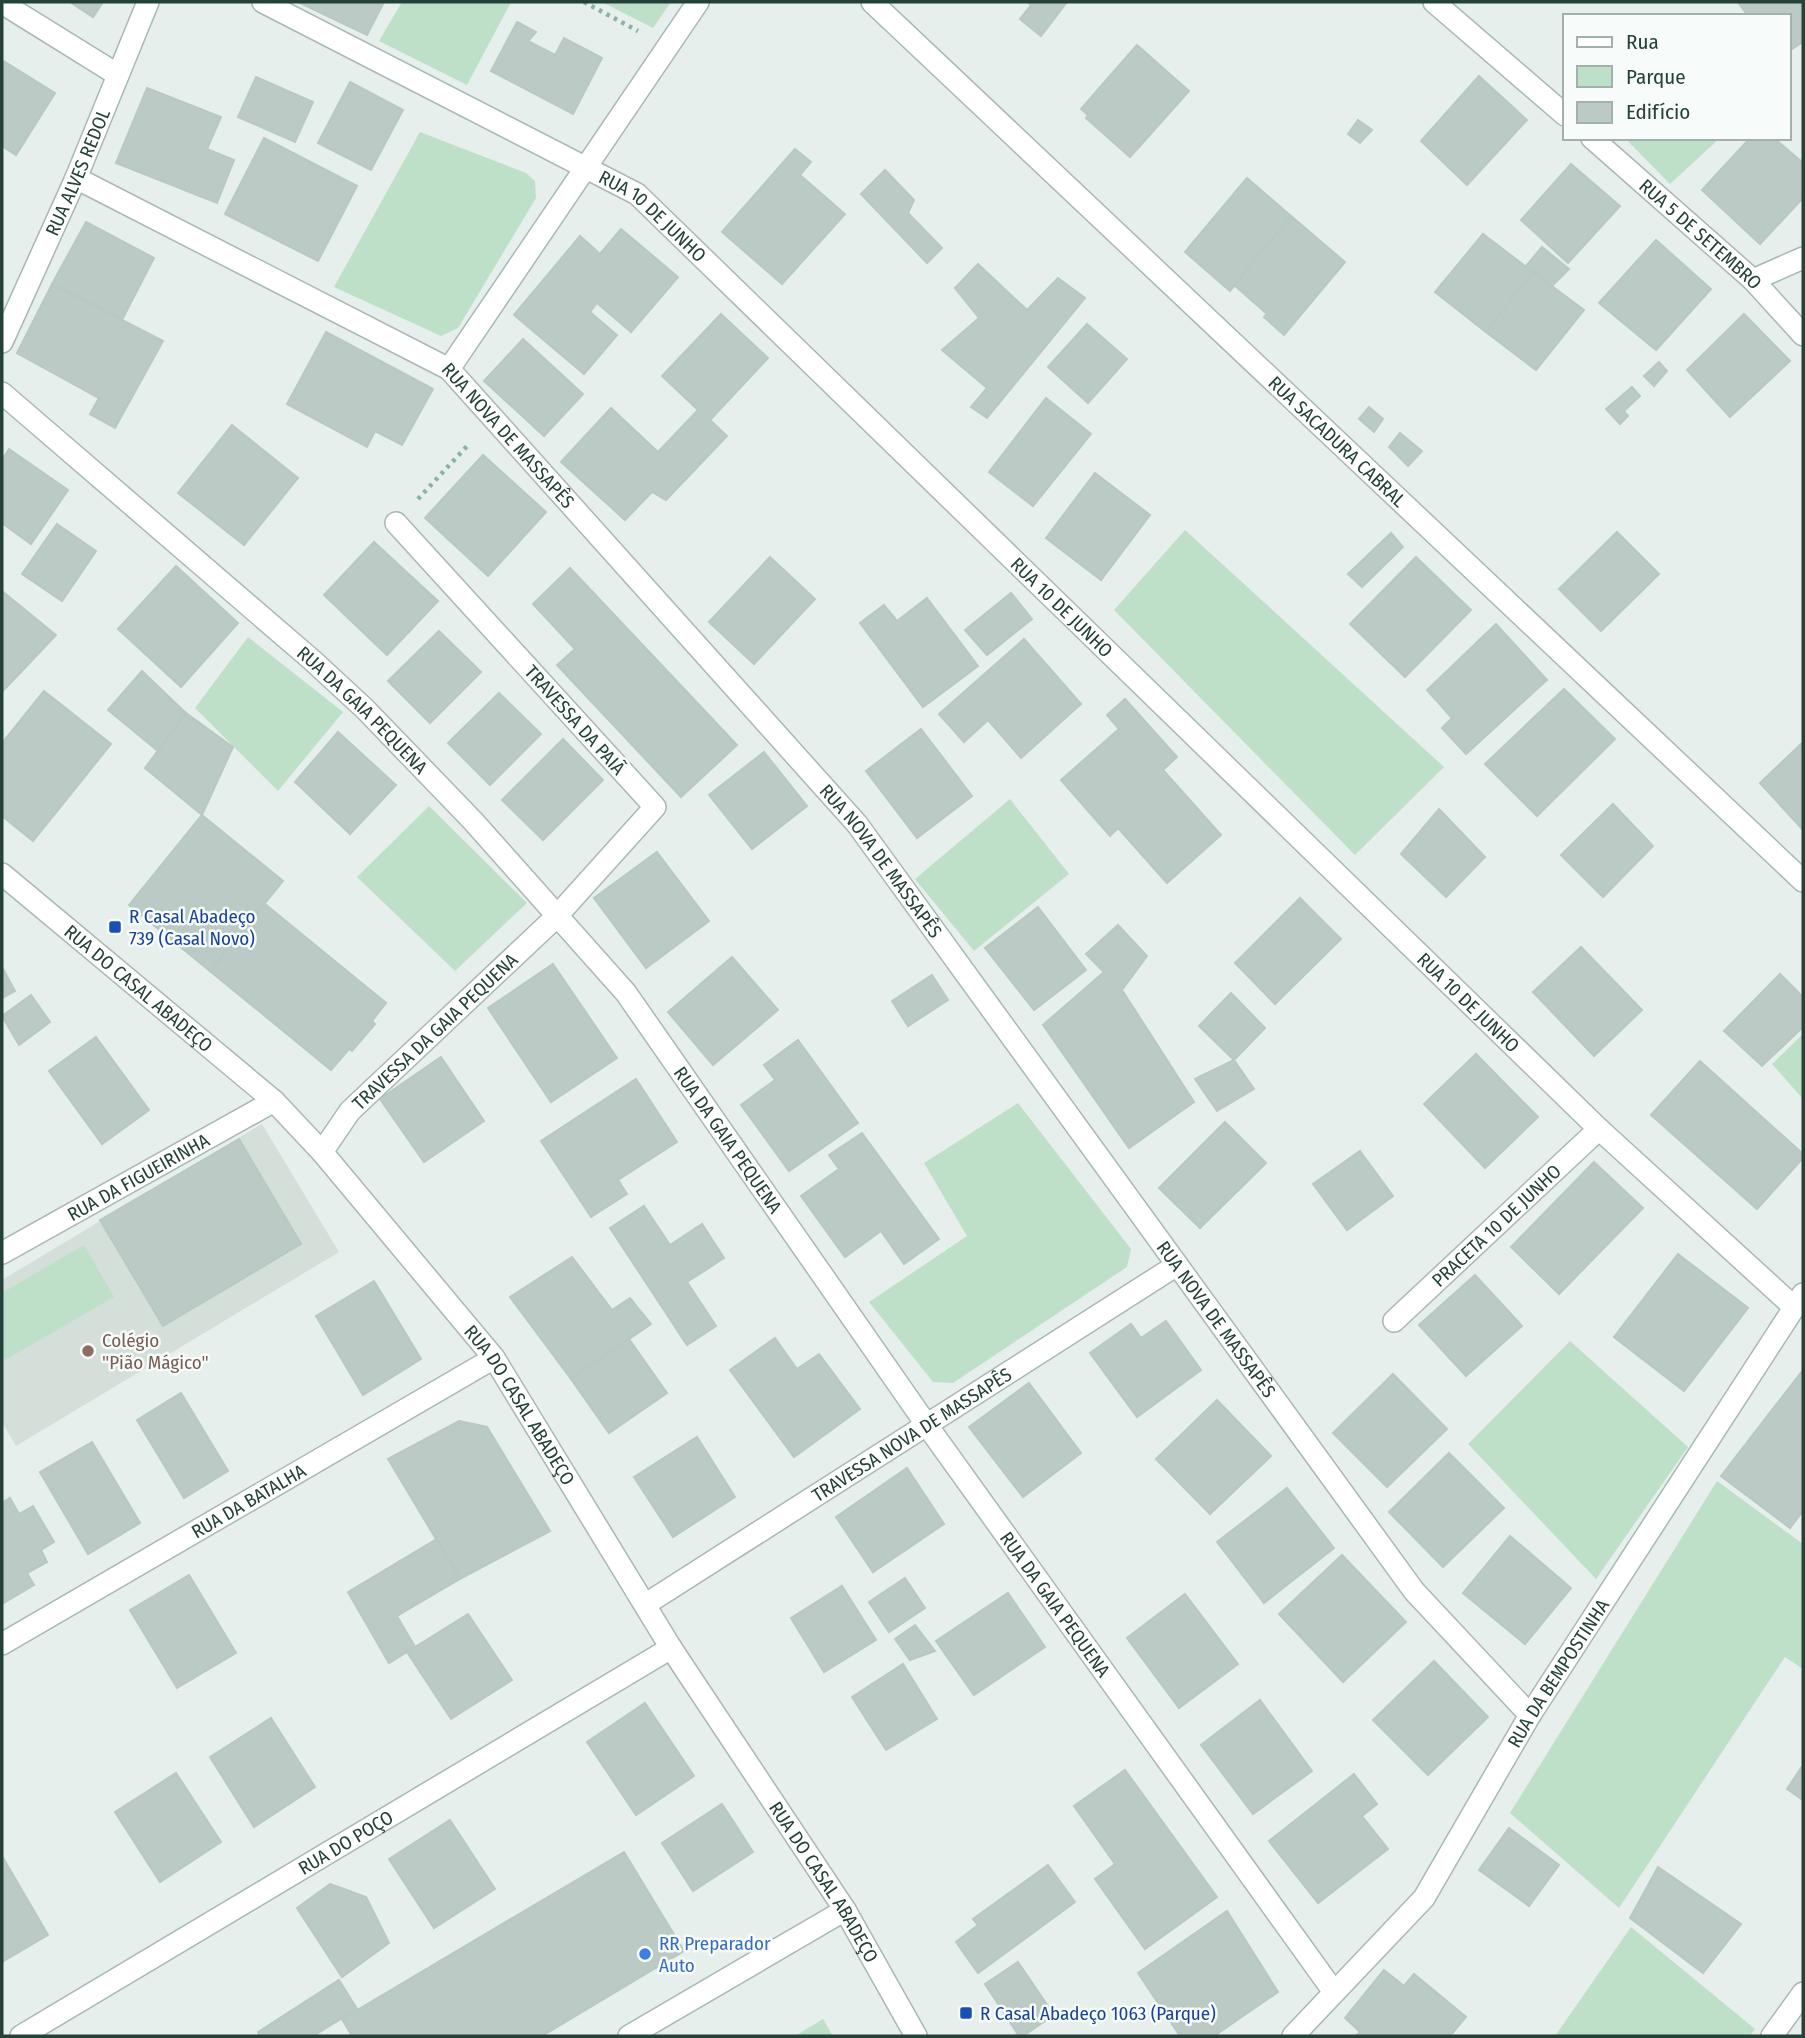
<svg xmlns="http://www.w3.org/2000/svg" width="1805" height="2038" viewBox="0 0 1805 2038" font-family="'Fira Sans Condensed',sans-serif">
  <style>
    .built { fill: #d4dfda }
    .green { fill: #bfe0c8 }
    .building { fill: #bbcac4; stroke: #b8c9c2; stroke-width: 2 }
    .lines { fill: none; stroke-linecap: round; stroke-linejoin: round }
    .minor-casing { stroke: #a8b8b2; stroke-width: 24 }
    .path { stroke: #86b3a5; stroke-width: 4.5; stroke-dasharray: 3.5 5; stroke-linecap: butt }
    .minor { stroke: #fff; stroke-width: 21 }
    .transit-dot { fill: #1a4fb4; stroke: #f7fbf9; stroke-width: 2.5 }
    .education-dot { fill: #8d6e63; stroke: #f7fbf9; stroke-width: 2.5 }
    .shop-dot { fill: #3f7fe0; stroke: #f7fbf9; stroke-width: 2.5 }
    .labels { text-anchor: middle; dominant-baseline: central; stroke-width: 5; stroke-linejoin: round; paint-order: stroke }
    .street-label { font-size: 19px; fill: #24423a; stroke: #f7fbf9 }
    .transit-label { font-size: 19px; fill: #164399; stroke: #f7fbf9; text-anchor: start }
    .education-label { font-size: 19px; fill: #785e54; stroke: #f7fbf9; text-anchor: start }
    .shop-label { font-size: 19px; fill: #366cbe; stroke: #f7fbf9; text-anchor: start }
  </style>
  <rect width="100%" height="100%" fill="#e6efeb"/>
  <!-- built -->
  <path class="built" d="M262,1124L339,1252L16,1446L2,1422V1280Z"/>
  <!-- green -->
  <g class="green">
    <path d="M402,2H511L467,85L379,41Z"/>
    <path d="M602,2H671L653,28Z"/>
    <path d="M420,132L526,173L535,181L536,198L458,328L441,336L334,287Z"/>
    <path d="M1625,138H1720L1670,184Z"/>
    <path d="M1185,530L1444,767L1355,855L1114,610Z"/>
    <path d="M248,637L343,712L278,791L195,708Z"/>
    <path d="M1010,799L1069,874L974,951L915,879Z"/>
    <path d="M429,806L527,903L455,971L357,877Z"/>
    <path d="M1803,1034V1099L1772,1064Z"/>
    <path d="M1018,1103L1131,1249L1127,1267L953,1383L933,1382L869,1302L967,1236L924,1163Z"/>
    <path d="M84,1245L114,1297L5,1360L2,1354V1293Z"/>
    <path d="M1570,1341L1688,1447L1596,1579L1468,1444Z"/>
    <path d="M1717,1481L1803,1544V1669L1785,1657L1619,1908L1510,1813Z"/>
    <path d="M1631,1927L1755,2029L1750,2036H1555Z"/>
    <path d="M823,2019L833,2036H795Z"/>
  </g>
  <!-- building -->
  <g class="building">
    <path d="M70,2H103L93,17Z"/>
    <path d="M298,2H384L367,35Z"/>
    <path d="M1027,2H1067L1041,36L1020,19L1031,5Z"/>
    <path d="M1738,2H1803V42L1789,51V16H1748Z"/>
    <path d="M517,22L536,32L528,41L555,55L564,38L602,58L573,114L491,71Z"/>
    <path d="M1137,45L1189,91L1130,157L1086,118L1088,115L1081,109Z"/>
    <path d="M2,60L55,93L16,155L2,146Z"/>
    <path d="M1479,76L1527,120L1467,185L1421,141Z"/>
    <path d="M256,77L313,102L295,142L238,117Z"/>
    <path d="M350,82L403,110L371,170L318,143Z"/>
    <path d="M147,88L221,117L207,149L234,160L217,203L116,163Z"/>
    <path d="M1358,120L1372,130L1360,143L1348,134Z"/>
    <path d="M264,138L357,186L318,261L225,214Z"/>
    <path d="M1750,138H1774L1803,163V198L1760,244L1702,190Z"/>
    <path d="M795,149L811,162L800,175L845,214L782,284L722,232Z"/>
    <path d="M1571,164L1620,206L1568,263L1521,220Z"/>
    <path d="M885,170L914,200L908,213L942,248L927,263L861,194Z"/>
    <path d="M1247,178L1291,216L1230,291L1185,252Z"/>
    <path d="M1291,216L1345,262L1284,335L1264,317L1267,314L1234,285Z"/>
    <path d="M86,222L154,258L122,320L52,284Z"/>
    <path d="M621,229L678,277L631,332L597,303L590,312L617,335L584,374L514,315L580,236L600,254Z"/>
    <path d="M1483,234L1533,272L1486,332L1435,292Z"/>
    <path d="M1656,240L1711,289L1656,350L1599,303Z"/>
    <path d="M1542,247L1569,269L1552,286L1526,266Z"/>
    <path d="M978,264L1027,310L1058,278L1085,298L987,418L971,407L987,388L942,350L979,318L955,288Z"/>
    <path d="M1533,272L1584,310L1536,370L1486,332Z"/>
    <path d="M52,284L163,341L115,428L90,414L99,398L17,353Z"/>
    <path d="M721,314L768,358L710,420L727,436L666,500L652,492L625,520L561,462L611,408L658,452L698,410L662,376Z"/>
    <path d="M1744,314L1790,361L1730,417L1687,370Z"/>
    <path d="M1087,324L1127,359L1088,403L1048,367Z"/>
    <path d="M326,332L433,389L402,445L375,431L367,447L287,404Z"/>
    <path d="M523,339L583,394L544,436L484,381Z"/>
    <path d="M1659,362L1667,371L1654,386L1644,376Z"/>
    <path d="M1632,387L1640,396L1624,411L1628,416L1620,424L1606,409Z"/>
    <path d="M1046,398L1091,434L1033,506L989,472Z"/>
    <path d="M1369,407L1383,419L1374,432L1359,419Z"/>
    <path d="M232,425L298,478L244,545L178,493Z"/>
    <path d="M1400,433L1422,451L1408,466L1389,447Z"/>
    <path d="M9,449L68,490L31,544L2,523V460Z"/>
    <path d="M483,455L546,512L488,576L425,518Z"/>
    <path d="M1095,473L1150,515L1101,580L1046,538Z"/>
    <path d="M57,524L96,551L62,601L22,574Z"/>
    <path d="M1617,532L1659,574L1601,631L1559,589Z"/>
    <path d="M1391,533L1403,547L1362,587L1348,574Z"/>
    <path d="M374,542L438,601L387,655L324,595Z"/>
    <path d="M770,557L815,599L754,664L709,622Z"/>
    <path d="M1416,557L1471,610L1405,677L1350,624Z"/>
    <path d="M176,566L238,623L181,687L118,629Z"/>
    <path d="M570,568L737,745L681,797L557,665L575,649L533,604Z"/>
    <path d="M2,591L56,635L2,692Z"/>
    <path d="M1011,593L1032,619L987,655L965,630Z"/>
    <path d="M927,598L978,666L923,707L860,623L884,605L897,621Z"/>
    <path d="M1496,624L1547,680L1466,754L1442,728L1452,718L1427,690Z"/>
    <path d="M439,631L481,672L430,723L388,681Z"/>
    <path d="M1024,639L1081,704L1021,758L988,720L964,742L939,714Z"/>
    <path d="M142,671L186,713L158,751L108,710Z"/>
    <path d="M1564,689L1615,739L1537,816L1485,764Z"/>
    <path d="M44,691L111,744L33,841L2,816V743Z"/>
    <path d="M499,693L541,734L490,785L448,743Z"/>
    <path d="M1125,699L1177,757L1163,770L1221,835L1167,883L1118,828L1110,836L1061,780L1119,729L1107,715Z"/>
    <path d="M186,713L233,747L202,815L145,768Z"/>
    <path d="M921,729L972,796L917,838L866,771Z"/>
    <path d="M338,732L396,785L350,834L295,782Z"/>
    <path d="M563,739L603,780L543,840L502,800Z"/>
    <path d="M1803,742V830L1760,783Z"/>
    <path d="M764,752L807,806L752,849L709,795Z"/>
    <path d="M1613,804L1653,846L1603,897L1561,855Z"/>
    <path d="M1439,809L1485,857L1446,897L1401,854Z"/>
    <path d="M202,815L283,881L210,971L129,905Z"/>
    <path d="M657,852L709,921L646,968L594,898Z"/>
    <path d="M1300,898L1341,939L1275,1004L1235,963Z"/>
    <path d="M265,904L386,1003L372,1021L375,1024L352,1051L349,1049L331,1070L210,971Z"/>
    <path d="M1038,907L1086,970L1034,1010L985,948Z"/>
    <path d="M1118,925L1147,956L1122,990L1194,1102L1129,1148L1043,1025L1104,972L1086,954Z"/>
    <path d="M1581,947L1642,1010L1594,1056L1533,992Z"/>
    <path d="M732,957L778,1010L713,1065L668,1012Z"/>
    <path d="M553,964L617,1058L551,1102L488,1008Z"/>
    <path d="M2,967L15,991L2,998Z"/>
    <path d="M1780,974L1803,997V1027L1762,1066L1724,1031Z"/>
    <path d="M932,975L948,1000L908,1026L892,1001Z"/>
    <path d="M1231,993L1265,1028L1234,1060L1199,1026Z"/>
    <path d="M31,995L50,1022L19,1045L2,1016Z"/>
    <path d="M96,1037L149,1110L102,1144L49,1071Z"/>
    <path d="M798,1040L858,1123L789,1171L741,1105L775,1080L764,1065Z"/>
    <path d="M1476,1054L1538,1117L1485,1168L1424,1104Z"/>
    <path d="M441,1057L484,1121L424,1162L380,1099Z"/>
    <path d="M1234,1060L1254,1089L1217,1111L1195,1079Z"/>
    <path d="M1700,1061L1803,1154V1158L1757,1209L1651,1115Z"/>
    <path d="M636,1079L677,1142L618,1180L627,1194L591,1217L541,1141Z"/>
    <path d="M1225,1122L1266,1163L1200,1228L1159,1188Z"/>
    <path d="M862,1133L939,1239L904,1264L881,1231L845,1257L801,1196L839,1169L829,1155Z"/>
    <path d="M239,1139L301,1244L163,1326L100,1220Z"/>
    <path d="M1360,1151L1393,1196L1347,1230L1313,1184Z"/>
    <path d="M1594,1162L1643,1208L1559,1294L1511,1247Z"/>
    <path d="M644,1206L670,1245L702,1224L724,1258L687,1282L716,1326L687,1345L610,1228Z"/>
    <path d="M1678,1254L1748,1308L1684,1391L1614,1337Z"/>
    <path d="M572,1257L612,1310L630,1298L651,1324L571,1379L510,1297Z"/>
    <path d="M1475,1275L1522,1326L1466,1376L1419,1325Z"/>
    <path d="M374,1281L421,1359L363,1395L316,1316Z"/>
    <path d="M1166,1321L1201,1370L1137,1417L1090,1353L1131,1324L1141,1338Z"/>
    <path d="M775,1338L797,1369L819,1354L860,1409L794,1457L730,1370Z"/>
    <path d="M629,1339L667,1393L609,1433L571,1379Z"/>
    <path d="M1803,1370V1511L1790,1528L1721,1476Z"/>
    <path d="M1393,1374L1447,1429L1387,1487L1333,1433Z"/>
    <path d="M1029,1383L1081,1453L1023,1497L969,1427Z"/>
    <path d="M181,1393L228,1471L184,1498L137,1420Z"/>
    <path d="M1217,1400L1271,1456L1210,1514L1156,1459Z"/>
    <path d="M459,1421L487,1427L550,1531L460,1579L388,1459Z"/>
    <path d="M697,1437L735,1497L673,1537L634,1477Z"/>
    <path d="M92,1442L140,1523L88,1554L40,1472Z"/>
    <path d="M1449,1453L1504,1508L1443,1567L1389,1512Z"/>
    <path d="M907,1468L944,1524L873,1572L836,1517Z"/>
    <path d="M1287,1488L1334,1548L1264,1603L1217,1542Z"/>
    <path d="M10,1498L19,1514L33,1506L54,1542L41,1550L47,1562L27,1573L34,1585L2,1604V1503Z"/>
    <path d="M1510,1536L1571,1588L1525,1644L1463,1593Z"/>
    <path d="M437,1539L460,1579L397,1616L415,1647L389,1663L348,1592Z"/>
    <path d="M1342,1555L1406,1622L1343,1682L1279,1614Z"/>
    <path d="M189,1575L236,1653L177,1688L130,1610Z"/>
    <path d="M905,1578L925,1608L889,1632L869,1602Z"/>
    <path d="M842,1586L876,1640L824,1672L791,1618Z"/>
    <path d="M1008,1593L1045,1647L974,1695L936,1641Z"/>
    <path d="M1185,1594L1238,1664L1179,1708L1127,1638Z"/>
    <path d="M468,1614L512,1680L451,1719L407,1652Z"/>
    <path d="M915,1625L935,1651L910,1660L895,1639Z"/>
    <path d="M1434,1661L1488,1717L1428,1775L1373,1720Z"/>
    <path d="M903,1664L937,1719L886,1750L852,1697Z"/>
    <path d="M1260,1700L1312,1771L1253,1814L1201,1745Z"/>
    <path d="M645,1703L694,1776L636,1815L587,1742Z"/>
    <path d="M271,1718L315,1787L254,1827L210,1757Z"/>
    <path d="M1803,1765V1800L1787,1789Z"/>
    <path d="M1125,1770L1217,1897L1145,1949L1095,1879L1115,1864L1074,1806Z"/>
    <path d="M176,1773L221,1842L160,1882L115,1812Z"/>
    <path d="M1354,1774L1377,1804L1362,1816L1388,1849L1318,1903L1269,1841Z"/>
    <path d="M722,1804L753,1852L693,1891L662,1843Z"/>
    <path d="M450,1820L495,1889L434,1928L389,1859Z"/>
    <path d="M1509,1828L1559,1865L1529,1906L1479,1870Z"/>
    <path d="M624,1852L684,1951L542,2036H352L342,2019Z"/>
    <path d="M2,1856L48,1935L2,1962Z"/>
    <path d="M1048,1865L1075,1902L978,1973L956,1942L978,1925L973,1919Z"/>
    <path d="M1658,1867L1741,1924L1703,1973L1630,1918Z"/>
    <path d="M330,1884L366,1897L389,1943L342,1977L297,1908Z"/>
    <path d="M1227,1911L1278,1992L1214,2036H1180L1138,1973Z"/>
    <path d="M1018,1962L1054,2015L1023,2036H1019L985,1984Z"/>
    <path d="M1384,1970L1404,1986L1414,1974L1466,2017L1450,2036H1356L1360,2032L1345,2018Z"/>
    <path d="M339,1980L357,2009L313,2036H260L258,2032Z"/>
  </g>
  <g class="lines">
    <!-- minor casing -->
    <g class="minor-casing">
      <g id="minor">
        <path id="s1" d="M263,2L637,194L1599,1129L1794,1307"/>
        <path id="s2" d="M872,2L1803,881"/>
        <path d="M1434,2L1565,115"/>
        <path d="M2,3L118,75"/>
        <path id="s3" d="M1592,138L1753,280L1803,335"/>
        <path id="s4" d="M76,178L449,369L857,824L1414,1591L1530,1715"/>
        <path d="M1753,280L1803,258"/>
        <path id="s5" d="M2,342L76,178L148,2"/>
        <path d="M449,369L698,2"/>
        <path id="s6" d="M2,393L312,660L365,709L473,821L626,993L926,1424L1334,1992"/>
        <path id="s7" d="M2,874L274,1101L322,1152L494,1358L671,1648L845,1910L916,2036"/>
        <path id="s8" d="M322,1152L350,1111L556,917L655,807L396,523"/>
        <path id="s9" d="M2,1253L274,1101"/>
        <path id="s10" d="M1394,1321L1599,1129"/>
        <path id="s11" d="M646,1604L1177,1265"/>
        <path id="s12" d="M2,1644L494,1358"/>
        <path id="s13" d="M21,2036L671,1648"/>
        <path d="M629,2036L845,1910"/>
        <path id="s14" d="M1293,2036L1424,1898L1530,1715L1803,1294"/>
        <path d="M1772,2036L1803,1993"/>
      </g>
    </g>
    <!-- path -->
    <g class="path">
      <path d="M584,2L638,31"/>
      <path d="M418,499L469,444"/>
    </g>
    <!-- minor -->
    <use href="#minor" class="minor"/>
  </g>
  <!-- markers -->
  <g class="transit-dot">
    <rect x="108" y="920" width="14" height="14" rx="3.5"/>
    <rect x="959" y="2006" width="14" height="14" rx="3.5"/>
  </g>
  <circle class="education-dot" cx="88" cy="1351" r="7"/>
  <circle class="shop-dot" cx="645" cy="1954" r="7"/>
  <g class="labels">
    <!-- street labels -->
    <g class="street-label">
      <text stroke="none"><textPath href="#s5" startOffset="186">RUA ALVES REDOL</textPath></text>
      <text stroke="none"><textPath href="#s1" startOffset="446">RUA 10 DE JUNHO</textPath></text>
      <text stroke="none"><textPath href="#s3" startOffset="145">RUA 5 DE SETEMBRO</textPath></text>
      <text stroke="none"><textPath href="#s4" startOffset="508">RUA NOVA DE MASSAPÊS</textPath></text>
      <text stroke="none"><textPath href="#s2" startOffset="640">RUA SACADURA CABRAL</textPath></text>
      <text stroke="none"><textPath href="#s1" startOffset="1013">RUA 10 DE JUNHO</textPath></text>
      <text stroke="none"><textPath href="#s6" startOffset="480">RUA DA GAIA PEQUENA</textPath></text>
      <text transform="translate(575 720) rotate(48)">TRAVESSA DA PAIÃ</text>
      <text stroke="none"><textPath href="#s4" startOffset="1074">RUA NOVA DE MASSAPÊS</textPath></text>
      <text stroke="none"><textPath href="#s7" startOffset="178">RUA DO CASAL ABADEÇO</textPath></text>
      <text stroke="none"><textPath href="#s1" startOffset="1580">RUA 10 DE JUNHO</textPath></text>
      <text stroke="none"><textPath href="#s8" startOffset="166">TRAVESSA DA GAIA PEQUENA</textPath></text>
      <text stroke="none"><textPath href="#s6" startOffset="1046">RUA DA GAIA PEQUENA</textPath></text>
      <text stroke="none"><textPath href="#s9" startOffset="156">RUA DA FIGUEIRINHA</textPath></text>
      <text stroke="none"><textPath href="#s10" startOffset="140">PRACETA 10 DE JUNHO</textPath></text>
      <text stroke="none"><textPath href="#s4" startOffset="1642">RUA NOVA DE MASSAPÊS</textPath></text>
      <text stroke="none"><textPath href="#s7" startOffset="746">RUA DO CASAL ABADEÇO</textPath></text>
      <text stroke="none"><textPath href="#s11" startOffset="315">TRAVESSA NOVA DE MASSAPÊS</textPath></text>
      <text stroke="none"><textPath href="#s12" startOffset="285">RUA DA BATALHA</textPath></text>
      <text stroke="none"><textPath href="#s6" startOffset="1614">RUA DA GAIA PEQUENA</textPath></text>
      <text stroke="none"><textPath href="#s14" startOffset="452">RUA DA BEMPOSTINHA</textPath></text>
      <text stroke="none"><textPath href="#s13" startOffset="378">RUA DO POÇO</textPath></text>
      <text stroke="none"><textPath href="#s7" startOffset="1312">RUA DO CASAL ABADEÇO</textPath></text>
    </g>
    <!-- transit labels -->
    <g class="transit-label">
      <text x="129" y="916">R Casal Abadeço<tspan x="129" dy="22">739 (Casal Novo)</tspan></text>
      <text x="980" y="2013">R Casal Abadeço 1063 (Parque)</text>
    </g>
    <!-- education labels -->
    <g class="education-label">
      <text x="102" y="1340">Colégio<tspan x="102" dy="22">"Pião Mágico"</tspan></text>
    </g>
    <!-- shop labels -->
    <g class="shop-label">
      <text x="659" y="1943">RR Preparador<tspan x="659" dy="22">Auto</tspan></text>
    </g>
  </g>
  <!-- border -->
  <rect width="1805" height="2038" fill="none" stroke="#24423a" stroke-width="7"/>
  <!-- legend -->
  <rect x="1563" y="14" width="228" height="126" fill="#f7fbf9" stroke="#a3b1ad" stroke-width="2"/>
  <rect x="1577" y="37" width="35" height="10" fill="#ffffff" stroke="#a3b1ad" stroke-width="2"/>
  <text x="1626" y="49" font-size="21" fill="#24423a">Rua</text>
  <rect x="1577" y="66" width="35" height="21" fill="#bfe0c8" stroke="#a3b1ad" stroke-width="2"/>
  <text x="1626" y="84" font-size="21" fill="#24423a">Parque</text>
  <rect x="1577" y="102" width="35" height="21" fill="#bbcac4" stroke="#a3b1ad" stroke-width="2"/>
  <text x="1626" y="119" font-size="21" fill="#24423a">Edifício</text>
</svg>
